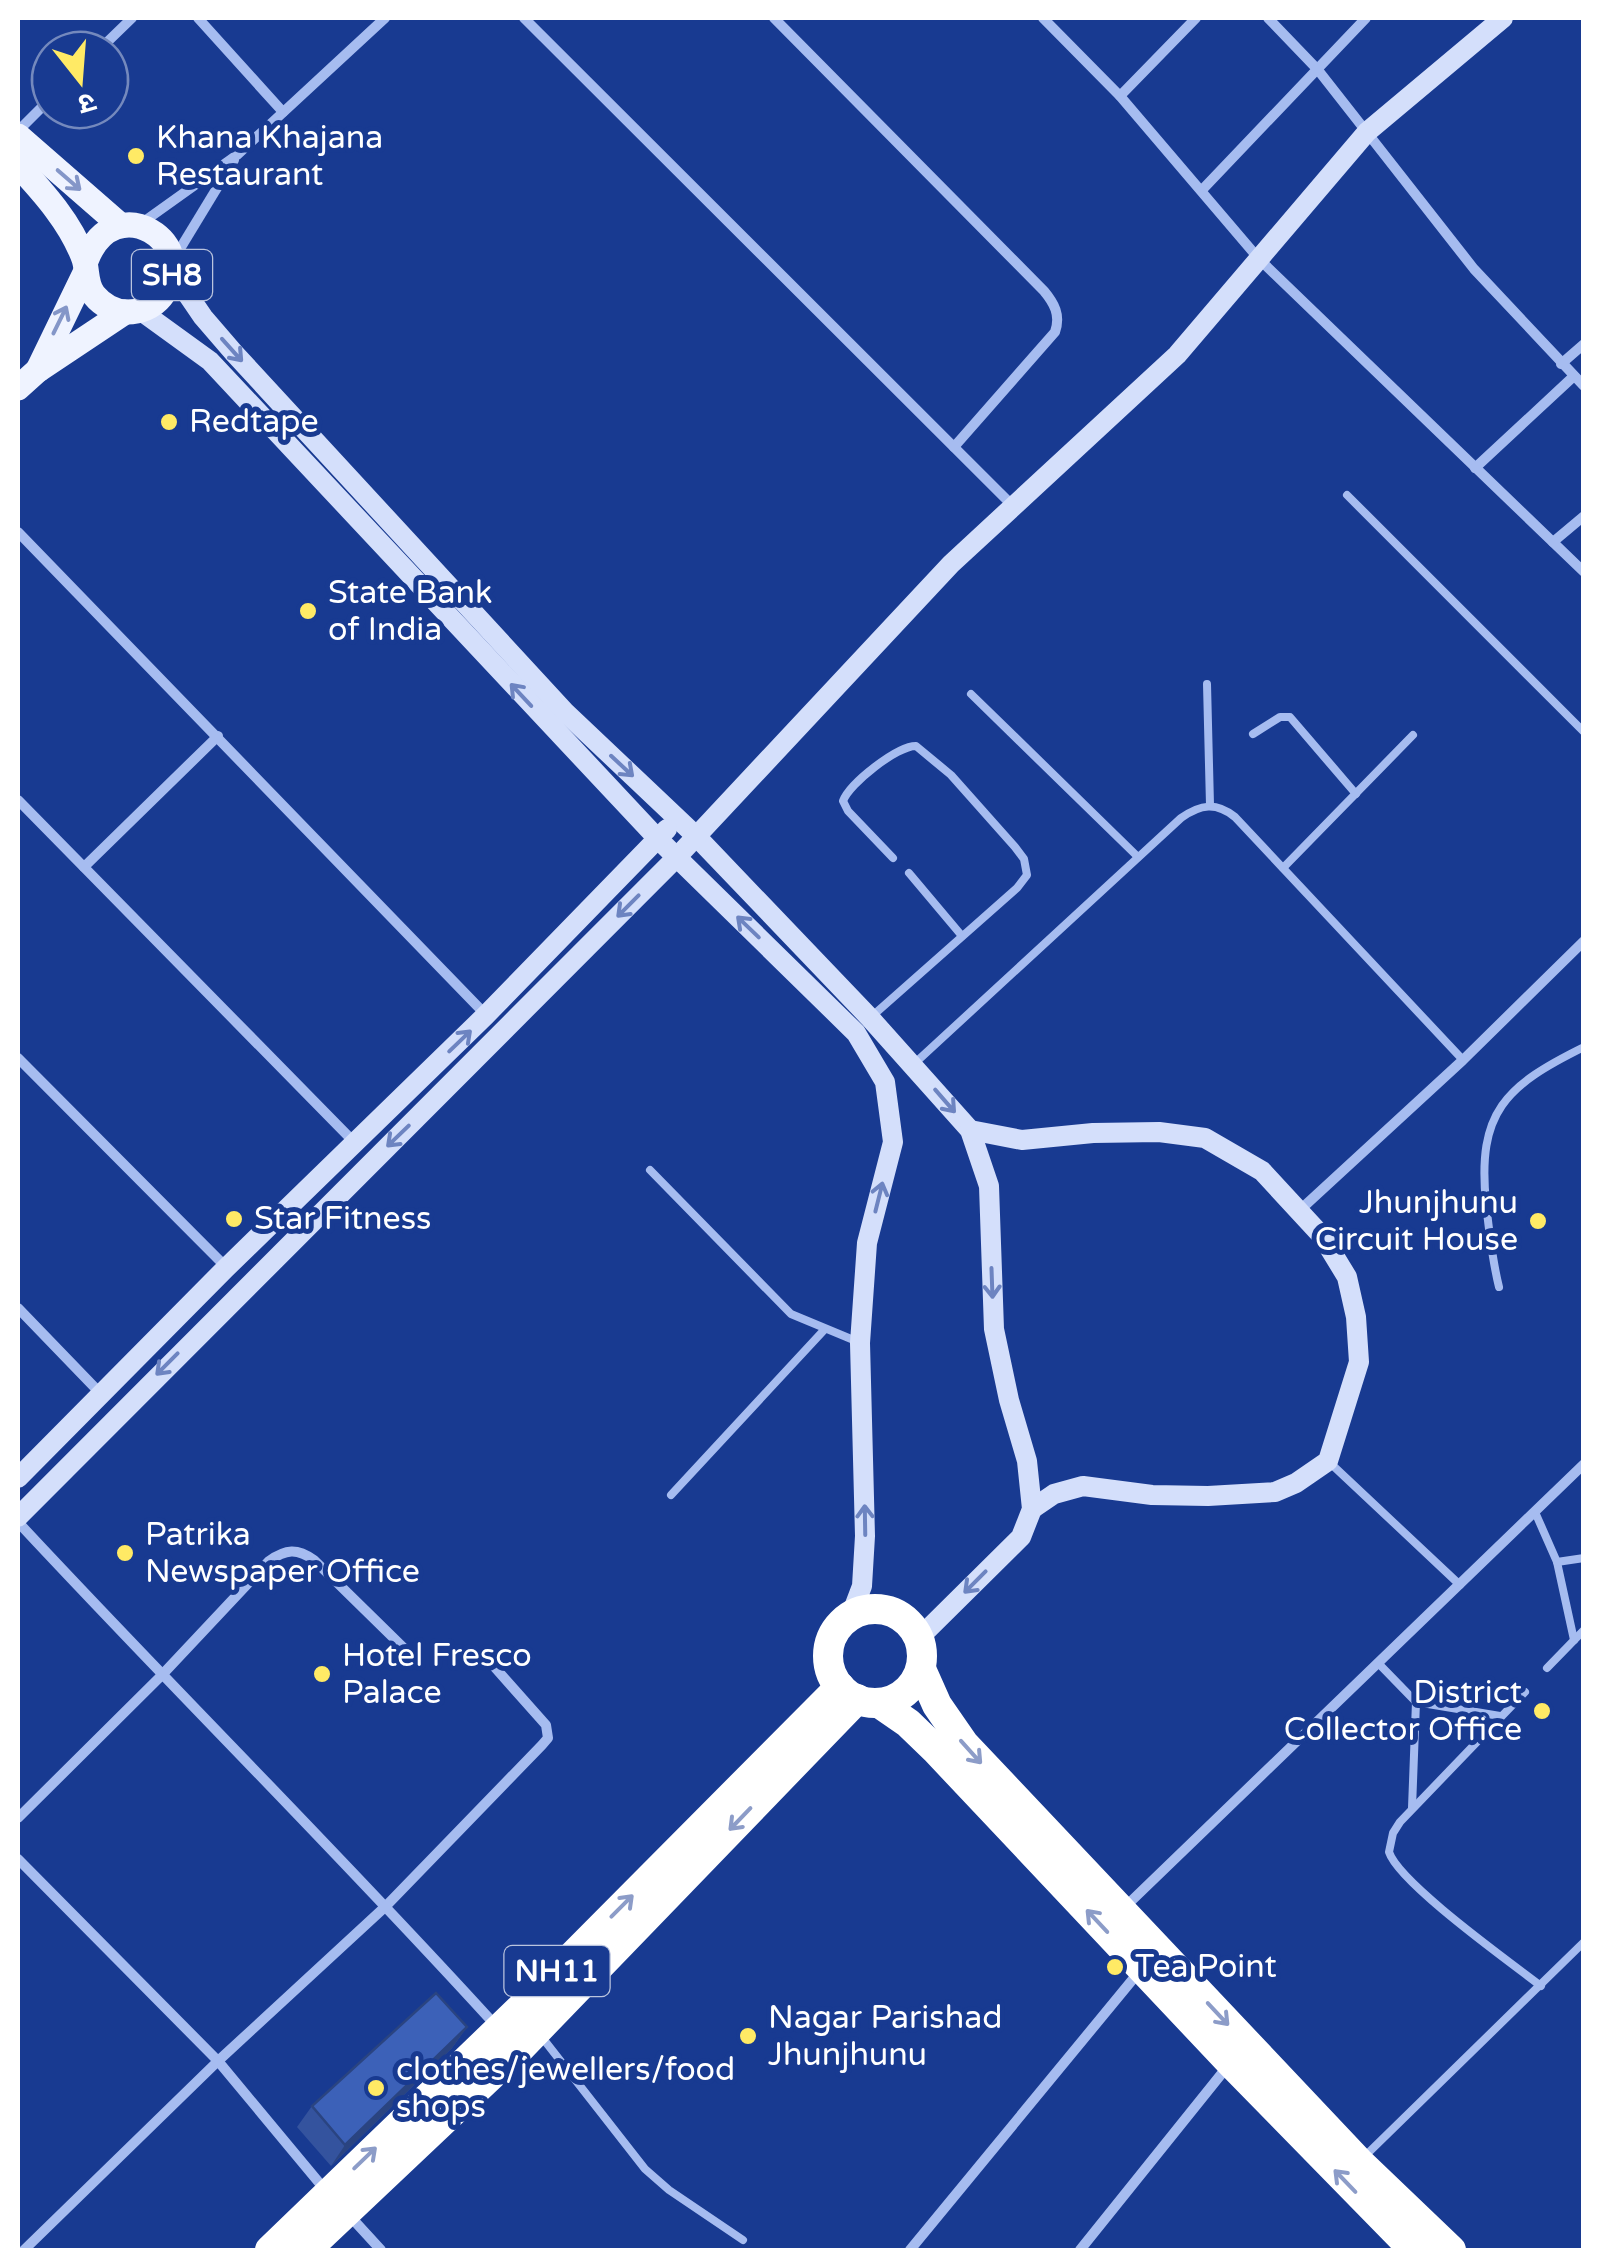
<svg xmlns="http://www.w3.org/2000/svg" width="1601" height="2268" viewBox="0 0 1601 2268" font-family="'Varela Round','Noto Sans Devanagari',sans-serif">
  <style>
    .lines { fill: none; stroke-linecap: round; stroke-linejoin: round }
    .lane { stroke: #a6bcf0; stroke-width: 8 }
    .street { stroke: #a6bcf0; stroke-width: 10 }
    .secondary { stroke: #d4dffb; stroke-width: 20 }
    .primary { stroke: #eff3ff; stroke-width: 25 }
    .highway { stroke: #fff; stroke-width: 30 }
    .wall { fill: #34539e }
    .shaded-wall { fill: #2a4481 }
    .building { fill: #3c61b8; stroke: #2a4481; stroke-width: 2.5 }
    .oneway { stroke: #8496c8 }
    .oneway2 { stroke: #6d84c1 }
    .oneway3 { stroke: #8c9cc8 }
    .poi-dot { fill: #ffea65; stroke: #183a91; stroke-width: 4 }
    .labels { text-anchor: middle; dominant-baseline: central; stroke-width: 10; stroke-linejoin: round; paint-order: stroke }
    .shield { fill: #183a91; stroke: #bac4de; stroke-width: 2.5 }
    .shield-label { font-size: 30px; font-weight: bold; fill: #fff }
    .poi-label { font-size: 32px; fill: #fff; stroke: #183a91; text-anchor: start }
  </style>
  <rect width="100%" height="100%" fill="#183a91"/>
  <g class="lines">
    <!-- lane -->
    <g class="lane">
      <path d="M1347,495L1584,732"/>
      <path d="M1207,684L1210,805"/>
      <path d="M971,694L1138,857"/>
      <path d="M1253,734L1280,717H1290L1356,794"/>
      <path d="M1283,868L1413,735"/>
      <path d="M909,873L962,936"/>
      <path d="M870,1018L1017,888L1027,875L1024,859L1015,847L951,775L916,746C897,746 850,783 843,801L848,811L893,858"/>
      <path d="M915,1063L1181,818C1201,804 1216,802 1235,817L1463,1060"/>
      <path d="M650,1170L791,1314L856,1341"/>
      <path d="M1499,1287C1492,1259 1489,1231 1486,1203C1477,1112 1505,1086 1584,1047"/>
      <path d="M1328,1461L1460,1585"/>
      <path d="M671,1495L825,1329"/>
      <path d="M1535,1512L1557,1562L1574,1640"/>
      <path d="M1557,1562L1584,1558"/>
      <path d="M1379,1664L1416,1702L1500,1716"/>
      <path d="M1547,1668L1584,1630"/>
      <path d="M1525,1692L1400,1822L1393,1833L1389,1852C1399,1883 1510,1962 1541,1986"/>
      <path d="M1412,1808L1416,1702"/>
      <path d="M541,2036L645,2169L669,2190L743,2240"/>
      <path d="M1365,2156L1584,1942"/>
    </g>
    <!-- street -->
    <g class="street">
      <path d="M198,18L283,112"/>
      <path d="M524,18L1013,506"/>
      <path d="M774,18L1044,291C1054,303 1061,315 1055,332L954,447"/>
      <path d="M1043,18L1120,96L1259,259L1584,572"/>
      <path d="M1268,18L1318,70L1474,269L1584,386"/>
      <path d="M99,50L132,18"/>
      <path d="M1120,96L1196,18"/>
      <path d="M18,131L50,99"/>
      <path d="M1202,190L1366,18"/>
      <path d="M139,225L237,155L385,18"/>
      <path d="M175,257L234,160"/>
      <path d="M1561,364L1584,344"/>
      <path d="M1475,468L1574,376"/>
      <path d="M18,532L486,1015"/>
      <path d="M1553,542L1584,516"/>
      <path d="M18,800L354,1142"/>
      <path d="M84,867L218,736"/>
      <path d="M18,1058L226,1267"/>
      <path d="M1300,1210L1463,1060L1584,941"/>
      <path d="M18,1308L101,1394"/>
      <path d="M18,1522C176,1692 341,1855 497,2027"/>
      <path d="M18,1818L161,1676L269,1561C286,1549 297,1548 314,1560L415,1659"/>
      <path d="M18,1859L218,2061L326,2191"/>
      <path d="M1124,1908L1584,1464"/>
      <path d="M348,2214L381,2250"/>
      <path d="M24,2250L218,2061L386,1906L542,1745L548,1738L546,1725L483,1654"/>
      <path d="M910,2250L1138,1973"/>
      <path d="M1080,2250L1227,2067"/>
    </g>
    <!-- secondary -->
    <g class="secondary">
      <path d="M173,273L203,317L234,353L565,712L696,836L870,1018L970,1130L989,1186L994,1329L1009,1400L1027,1461L1032,1509L1021,1537L919,1638"/>
      <path d="M141,311L210,361L658,839L856,1033L885,1082L893,1142L867,1243L860,1343L865,1536L862,1586L851,1615"/>
      <path d="M970,1130L1022,1140L1093,1133L1159,1132L1205,1138L1262,1171L1322,1236L1347,1277L1356,1317L1359,1362L1328,1461L1296,1483L1275,1492L1208,1496L1152,1495L1083,1486L1054,1494L1032,1509"/>
      <path d="M18,1478L226,1268L486,1015L667,829"/>
      <path d="M18,1517L676,858L951,564L1177,355L1367,132L1503,18"/>
    </g>
    <!-- primary -->
    <g class="primary">
      <path d="M18,136L120,225"/>
      <path d="M18,165C43,192 71,223 84,259C88,271 85,284 94,295C102,305 115,312 127,312C140,312 153,307 161,297C205,245 114,185 86,261"/>
      <path d="M38,370L85,273"/>
      <path d="M18,388L38,370L125,312"/>
    </g>
    <!-- highway -->
    <g class="highway">
      <circle cx="875" cy="1656" r="47"/>
      <path d="M921,1669L937,1705L964,1744L1359,2162L1451,2250"/>
      <path d="M879,1703L908,1723L936,1750L1231,2063L1414,2250"/>
      <path d="M270,2250L521,2008L840,1687"/>
      <path d="M306,2250L519,2049L857,1699"/>
    </g>
  </g>
  <!-- wall -->
  <path class="wall" d="M467,2027L452,2048L331,2166L297,2127L312,2106Z"/>
  <!-- shaded-wall -->
  <path class="shaded-wall" d="M467,2027L452,2048L331,2166L345,2145Z"/>
  <!-- building -->
  <path class="building" d="M436,1993L467,2027L345,2145L312,2106Z"/>
  <!-- one-way arrows -->
  <defs><path id="oneway-shaft" d="M-6 0H5M1.5-3L5.5 0L1.5 3" fill="none" stroke-width="1.6" stroke-linecap="round" stroke-linejoin="round" transform="scale(2.5)"/></defs>
  <g class="oneway">
    <use href="#oneway-shaft" transform="translate(69 180) rotate(41)"/>
    <use href="#oneway-shaft" transform="translate(60 320) rotate(-64)"/>
  </g>
  <g class="oneway2">
    <use href="#oneway-shaft" transform="translate(232 350) rotate(48)"/>
    <use href="#oneway-shaft" transform="translate(521 695) rotate(-133)"/>
    <use href="#oneway-shaft" transform="translate(622 766) rotate(43)"/>
    <use href="#oneway-shaft" transform="translate(628 906) rotate(135)"/>
    <use href="#oneway-shaft" transform="translate(748 927) rotate(-136)"/>
    <use href="#oneway-shaft" transform="translate(460 1041) rotate(-44)"/>
    <use href="#oneway-shaft" transform="translate(945 1101) rotate(49)"/>
    <use href="#oneway-shaft" transform="translate(398 1136) rotate(136)"/>
    <use href="#oneway-shaft" transform="translate(879 1197) rotate(-76)"/>
    <use href="#oneway-shaft" transform="translate(992 1283) rotate(88)"/>
    <use href="#oneway-shaft" transform="translate(167 1364) rotate(135)"/>
    <use href="#oneway-shaft" transform="translate(865 1520) rotate(-91)"/>
    <use href="#oneway-shaft" transform="translate(975 1582) rotate(135)"/>
  </g>
  <g class="oneway3">
    <use href="#oneway-shaft" transform="translate(971 1752) rotate(48)"/>
    <use href="#oneway-shaft" transform="translate(740 1819) rotate(134)"/>
    <use href="#oneway-shaft" transform="translate(622 1906) rotate(-45)"/>
    <use href="#oneway-shaft" transform="translate(1097 1921) rotate(-133)"/>
    <use href="#oneway-shaft" transform="translate(1218 2014) rotate(47)"/>
    <use href="#oneway-shaft" transform="translate(365 2158) rotate(-44)"/>
    <use href="#oneway-shaft" transform="translate(1345 2181) rotate(-134)"/>
  </g>
  <!-- markers -->
  <g class="poi-dot">
    <circle cx="136" cy="156" r="10"/>
    <circle cx="169" cy="422" r="10"/>
    <circle cx="308" cy="611" r="10"/>
    <circle cx="234" cy="1219" r="10"/>
    <circle cx="1538" cy="1221" r="10"/>
    <circle cx="125" cy="1553" r="10"/>
    <circle cx="322" cy="1674" r="10"/>
    <circle cx="1542" cy="1711" r="10"/>
    <circle cx="1115" cy="1967" r="10"/>
    <circle cx="748" cy="2036" r="10"/>
    <circle cx="376" cy="2088" r="10"/>
  </g>
  <g class="labels">
    <!-- shield labels -->
    <g class="shield">
      <rect x="132" y="250" width="80" height="50" rx="8"/>
      <rect x="504.5" y="1946" width="105" height="50" rx="8"/>
    </g>
    <g class="shield-label">
      <text x="172" y="275">SH8</text>
      <text x="557" y="1971">NH11</text>
    </g>
    <!-- poi labels -->
    <g class="poi-label">
      <text x="156" y="138">Khana Khajana<tspan x="156" dy="37">Restaurant</tspan></text>
      <text x="189" y="422">Redtape</text>
      <text x="328" y="593">State Bank<tspan x="328" dy="37">of India</tspan></text>
      <text x="1518" y="1203" text-anchor="end">Jhunjhunu<tspan x="1518" dy="37">Circuit House</tspan></text>
      <text x="254" y="1219">Star Fitness</text>
      <text x="145" y="1535">Patrika<tspan x="145" dy="37">Newspaper Office</tspan></text>
      <text x="342" y="1656">Hotel Fresco<tspan x="342" dy="37">Palace</tspan></text>
      <text x="1522" y="1693" text-anchor="end">District<tspan x="1522" dy="37">Collector Office</tspan></text>
      <text x="1135" y="1967">Tea Point</text>
      <text x="768" y="2018">Nagar Parishad<tspan x="768" dy="37">Jhunjhunu</tspan></text>
      <text x="396" y="2070">clothes/jewellers/food<tspan x="396" dy="37">shops</tspan></text>
    </g>
  </g>
  <!-- border -->
  <rect width="1601" height="2268" fill="none" stroke="#ffffff" stroke-width="40"/>
  <!-- north arrow -->
  <g transform="translate(80 80) rotate(163)"><circle r="48" fill="#183a91" stroke="#7489bd" stroke-width="2.5"/>
  <path d="M0-8L18 38L0 25L-18 38Z" fill="#ffea65"/>
  <text y="-15" font-size="28" font-weight="bold" text-anchor="middle" fill="#ffffff">उ</text>
  </g>
</svg>
